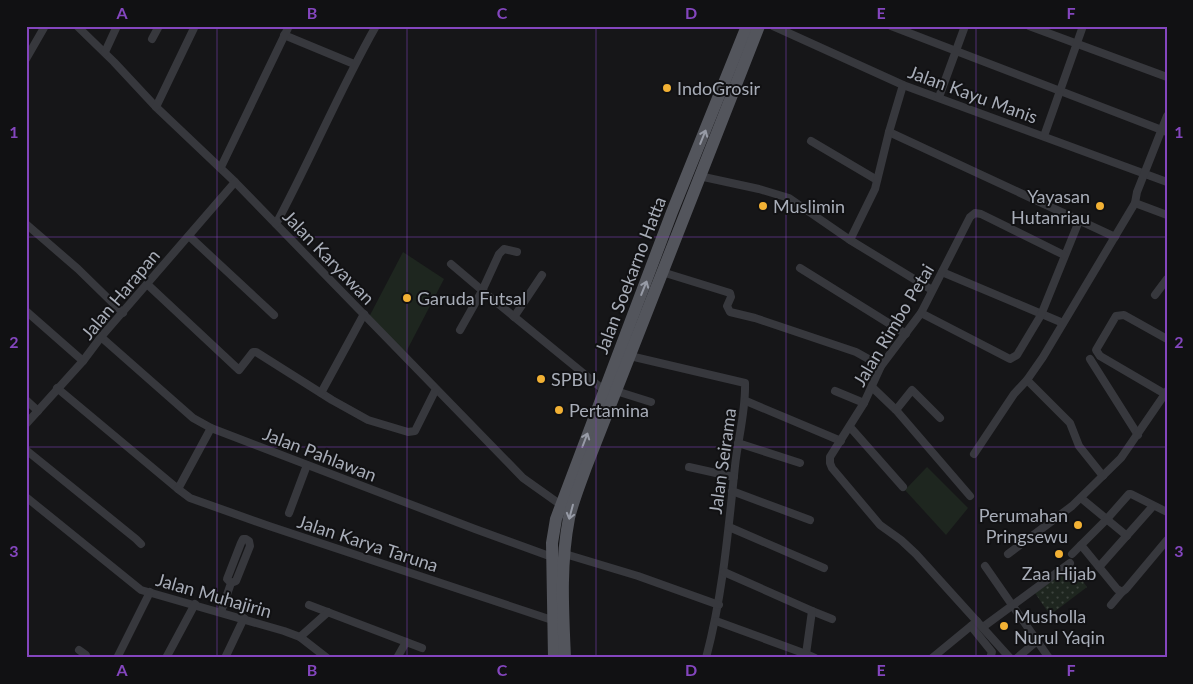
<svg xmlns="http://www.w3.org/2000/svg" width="1193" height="684" viewBox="0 0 1193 684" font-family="Lato,sans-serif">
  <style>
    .grass { fill: url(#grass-dots) }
    .green { fill: #1e261f }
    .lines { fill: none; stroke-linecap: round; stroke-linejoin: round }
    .minor { stroke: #37383d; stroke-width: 8 }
    .primary { stroke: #53555c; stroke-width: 12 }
    .oneway { stroke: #979ba6 }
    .grid { fill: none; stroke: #8446be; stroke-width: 1; stroke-opacity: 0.55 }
    .poi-dot { fill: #f2b134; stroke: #111113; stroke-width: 2 }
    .labels { text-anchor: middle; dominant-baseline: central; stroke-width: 4; stroke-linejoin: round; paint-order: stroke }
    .poi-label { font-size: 18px; fill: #a8adb8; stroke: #111113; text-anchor: start }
    .street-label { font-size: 18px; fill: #a8adb8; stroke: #111113 }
    .neatline { fill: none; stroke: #8446be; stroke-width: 2 }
    .grid-label { font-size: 16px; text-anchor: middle; font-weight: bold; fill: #8446be }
  </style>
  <defs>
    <pattern id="grass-dots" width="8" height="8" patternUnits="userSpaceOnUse" patternTransform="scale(1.25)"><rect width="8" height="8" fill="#1e261f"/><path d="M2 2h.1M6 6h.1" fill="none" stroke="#3c433d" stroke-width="1.8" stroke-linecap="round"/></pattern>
  </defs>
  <rect width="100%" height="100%" fill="#161618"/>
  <!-- grass -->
  <path class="grass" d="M1072,567L1087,587L1050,615L1035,593Z"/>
  <!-- green -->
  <g class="green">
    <path d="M403,252L444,279L405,354L369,317Z"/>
    <path d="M927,467L968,508L946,535L905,490Z"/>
  </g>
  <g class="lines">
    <!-- minor -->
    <g class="minor">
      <path d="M77,26L114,62L156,107L235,182L523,478L561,505"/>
      <path d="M773,26L903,85L1167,182"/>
      <path d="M891,26L1167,132"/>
      <path d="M1029,26L1167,77"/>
      <path d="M284,35L354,64"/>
      <path d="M152,39L159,26"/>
      <path d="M105,52L117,26"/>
      <path d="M26,59L45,26"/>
      <path d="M939,97L965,26"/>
      <path d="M156,107L195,26"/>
      <path d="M889,132L1115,237"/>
      <path d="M1044,136L1083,26"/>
      <path d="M811,141L877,180"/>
      <path d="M221,167L289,26"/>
      <path d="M699,176L759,189L789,198L850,240L932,290"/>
      <path d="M1135,203L1167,215"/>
      <path d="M26,224L78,269L123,313"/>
      <path d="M276,224C311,159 339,91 376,26"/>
      <path d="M189,236L274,315"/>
      <path d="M850,240L875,189L889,132L903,85"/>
      <path d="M451,264L490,297L605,391"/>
      <path d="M800,268L906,334"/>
      <path d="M662,272L730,293L731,297L727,306L730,312L755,318L856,352L881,366"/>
      <path d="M942,272L1063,323"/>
      <path d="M147,284L239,370L253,352H256L332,400L368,420L408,432L415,431L436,389"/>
      <path d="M1155,295L1167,279"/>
      <path d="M26,311L83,361"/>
      <path d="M921,313L1010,359L1017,355L1041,315L1079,221"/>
      <path d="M514,317L542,275"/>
      <path d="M460,330L482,291L499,254L504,249L517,252"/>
      <path d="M101,337L193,418L211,428L475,529L552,557"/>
      <path d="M630,356L745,383C746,411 738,438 735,466C728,532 723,594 706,658"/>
      <path d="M1090,359L1138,435"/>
      <path d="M1027,380L1070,423L1079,446L1103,476"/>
      <path d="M872,387L896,410L970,496"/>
      <path d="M57,388L178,489L211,428"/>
      <path d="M616,391L651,402"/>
      <path d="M835,391L864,403"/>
      <path d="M321,393L364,314"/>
      <path d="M1165,394L1100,356L1096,350L1116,316L1124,315L1167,339"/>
      <path d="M26,400L38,411"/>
      <path d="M746,401L841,441"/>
      <path d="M896,410L912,390L940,418"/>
      <path d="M26,424L83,361L101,337L235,182"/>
      <path d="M850,427L903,487"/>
      <path d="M738,443L800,463"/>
      <path d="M26,450L136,539L141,544"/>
      <path d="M974,454L1014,394L1027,380L1043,357L1135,203L1137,192L1167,116"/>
      <path d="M689,467L734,477"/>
      <path d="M178,489L190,498L269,526L552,620"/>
      <path d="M732,491L810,520"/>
      <path d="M26,497L141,590L284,631L300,637L327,658"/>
      <path d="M1081,498L1127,536"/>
      <path d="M289,513L307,465"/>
      <path d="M729,527L824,568"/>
      <path d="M1081,545L1117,589L1122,592L1126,589L1167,540"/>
      <path d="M565,554L638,576L719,605"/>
      <path d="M1008,554L1072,506L1121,458L1167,391"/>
      <path d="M1072,554L1106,520L1129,494H1131L1167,512"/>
      <path d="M985,566L1049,658"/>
      <path d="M1099,567L1153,506"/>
      <path d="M724,572L812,611L832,619"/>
      <path d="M309,605L422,648"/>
      <path d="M1111,605L1122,592"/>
      <path d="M812,611L806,654L815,658"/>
      <path d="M221,612L231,583L236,581L250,546L249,541L246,539H243L241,543L227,579L231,583"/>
      <path d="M716,621L806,654"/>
      <path d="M971,626L992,652L990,658"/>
      <path d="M983,627L1070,563"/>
      <path d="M300,637L328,612"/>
      <path d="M79,650L86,655V658"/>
      <path d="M117,658L150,592"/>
      <path d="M166,658L195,604"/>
      <path d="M225,658L244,618"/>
      <path d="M397,658L406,642"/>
      <path d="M932,658L977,621"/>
      <path d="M1010,658L916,554L901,540L880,525L832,468L830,463V457L864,403L881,366L921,313L970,217L975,213L981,214L1064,255"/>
      <path d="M1017,658L1037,641"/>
    </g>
    <!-- primary -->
    <g class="primary">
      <path d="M554,658L552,543L556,519L672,212L747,26"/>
      <path d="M565,658C563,611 560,565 569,518C573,501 580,484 586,467L759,26"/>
    </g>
  </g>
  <!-- one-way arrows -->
  <defs><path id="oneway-shaft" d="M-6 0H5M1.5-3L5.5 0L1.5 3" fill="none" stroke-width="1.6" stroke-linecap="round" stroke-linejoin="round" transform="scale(1.25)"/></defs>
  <g class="oneway">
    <use href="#oneway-shaft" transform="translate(703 137) rotate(-68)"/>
    <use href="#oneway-shaft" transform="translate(644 288) rotate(-68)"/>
    <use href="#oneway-shaft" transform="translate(585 440) rotate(-69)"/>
    <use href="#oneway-shaft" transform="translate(571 512) rotate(105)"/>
  </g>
  <!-- grid -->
  <path class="grid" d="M217,26V658M407,26V658M596,26V658M786,26V658M976,26V658M26,237H1167M26,447H1167"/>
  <!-- markers -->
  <g class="poi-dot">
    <circle cx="667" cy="88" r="5"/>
    <circle cx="763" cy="206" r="5"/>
    <circle cx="1100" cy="206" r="5"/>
    <circle cx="407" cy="298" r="5"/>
    <circle cx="541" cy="379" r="5"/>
    <circle cx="559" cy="410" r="5"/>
    <circle cx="1078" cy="525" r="5"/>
    <circle cx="1059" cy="554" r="5"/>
    <circle cx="1004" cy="626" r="5"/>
  </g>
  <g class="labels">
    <!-- poi labels -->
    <g class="poi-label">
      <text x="677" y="88">IndoGrosir</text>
      <text x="1090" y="196" text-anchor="end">Yayasan<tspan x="1090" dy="21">Hutanriau</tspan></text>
      <text x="773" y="206">Muslimin</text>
      <text x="417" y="298">Garuda Futsal</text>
      <text x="551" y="379">SPBU</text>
      <text x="569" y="410">Pertamina</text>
      <text x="1068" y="515" text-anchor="end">Perumahan<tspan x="1068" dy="21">Pringsewu</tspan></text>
      <text x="1059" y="573" text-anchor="middle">Zaa Hijab</text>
      <text x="1014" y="616">Musholla<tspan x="1014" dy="21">Nurul Yaqin</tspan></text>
    </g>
    <!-- street labels -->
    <g class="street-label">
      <text transform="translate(973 94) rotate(20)">Jalan Kayu Manis</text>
      <text transform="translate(329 257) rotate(46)">Jalan Karyawan</text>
      <text transform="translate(630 275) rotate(-69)">Jalan Soekarno Hatta</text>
      <text transform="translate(120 294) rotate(-50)">Jalan Harapan</text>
      <text transform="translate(893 325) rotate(-59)">Jalan Rimbo Petai</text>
      <text transform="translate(320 454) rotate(21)">Jalan Pahlawan</text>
      <text transform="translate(722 461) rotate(-82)">Jalan Seirama</text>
      <text transform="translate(368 543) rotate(18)">Jalan Karya Taruna</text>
      <text transform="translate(214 595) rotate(16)">Jalan Muhajirin</text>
    </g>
  </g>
  <!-- border -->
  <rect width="1193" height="684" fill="none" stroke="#111113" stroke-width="55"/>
  <rect x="28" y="28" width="1138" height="628" class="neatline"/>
  <g class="grid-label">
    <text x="122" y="19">A</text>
    <text x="312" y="19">B</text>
    <text x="502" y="19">C</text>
    <text x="691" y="19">D</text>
    <text x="881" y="19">E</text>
    <text x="1071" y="19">F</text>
    <text x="14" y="138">1</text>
    <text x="1179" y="138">1</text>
    <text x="14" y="348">2</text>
    <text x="1179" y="348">2</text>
    <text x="14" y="557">3</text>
    <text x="1179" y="557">3</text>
    <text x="122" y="676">A</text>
    <text x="312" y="676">B</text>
    <text x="502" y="676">C</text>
    <text x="691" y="676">D</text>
    <text x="881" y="676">E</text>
    <text x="1071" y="676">F</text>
  </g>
</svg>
